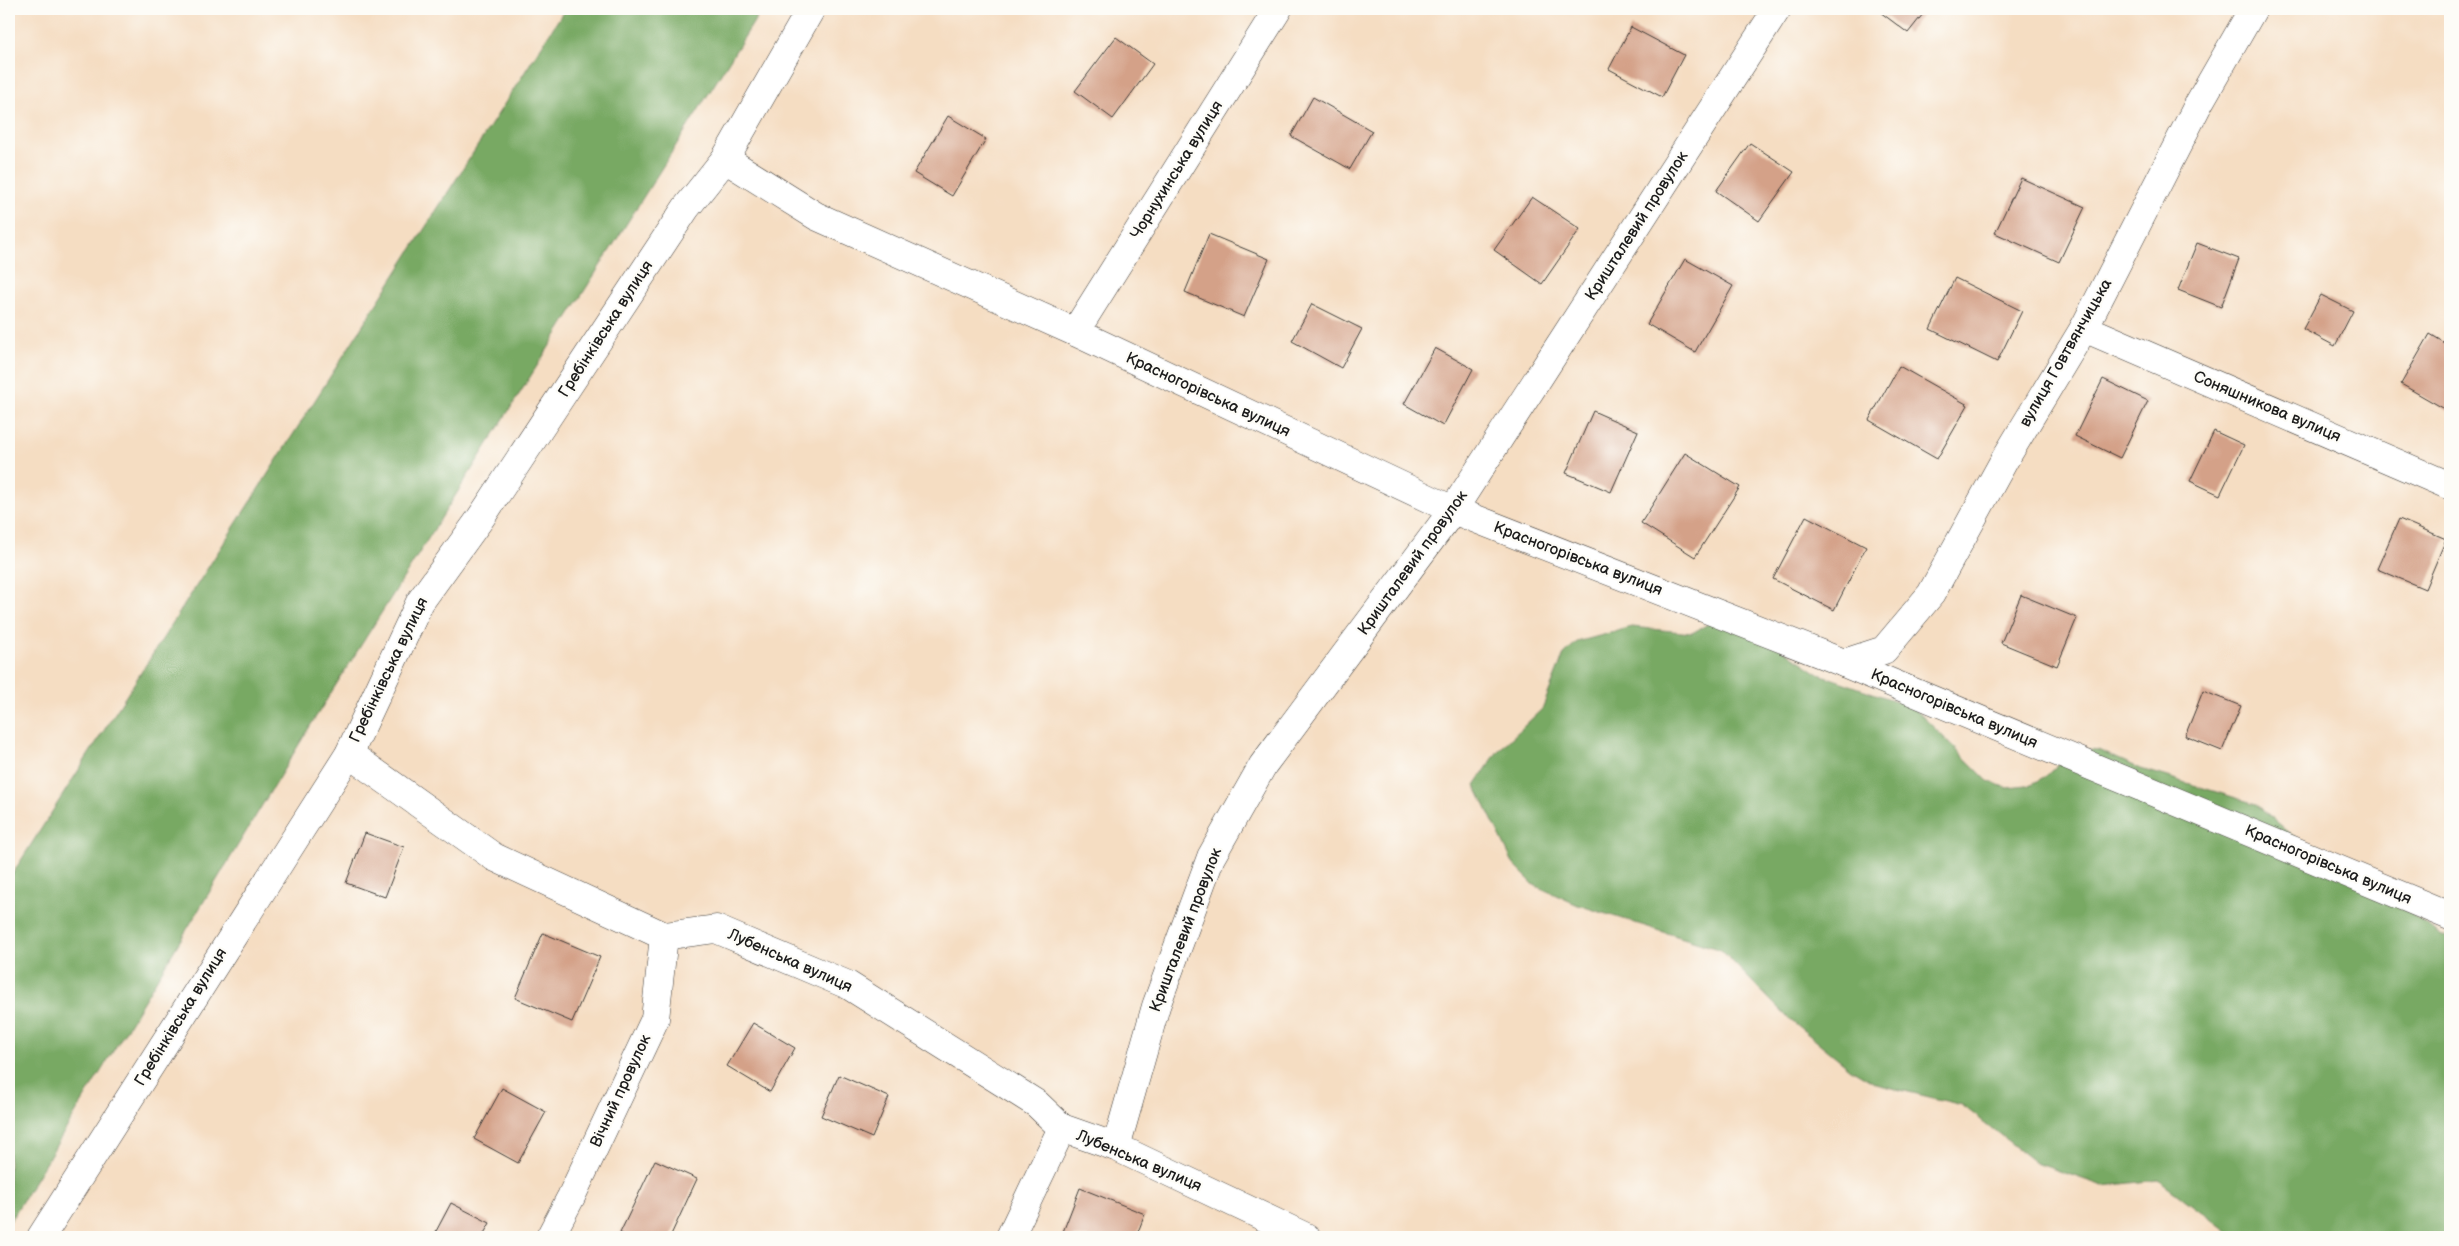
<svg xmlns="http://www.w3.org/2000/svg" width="2459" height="1246" viewBox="0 0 2459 1246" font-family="'Balsamiq Sans',sans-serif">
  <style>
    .forest { fill: #78a963; stroke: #4a6240 }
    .building { fill: #d4a188 }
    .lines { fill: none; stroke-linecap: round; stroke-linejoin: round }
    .minor-casing { stroke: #3d3935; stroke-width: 29 }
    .minor { stroke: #fff; stroke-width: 28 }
    .labels { text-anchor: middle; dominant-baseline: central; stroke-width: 4.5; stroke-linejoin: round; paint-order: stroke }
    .street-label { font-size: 16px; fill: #1c1c1c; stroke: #fdfcf7 }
  </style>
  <rect width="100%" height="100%" fill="#fdfcf7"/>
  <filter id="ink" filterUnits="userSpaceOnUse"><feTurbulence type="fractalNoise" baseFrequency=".02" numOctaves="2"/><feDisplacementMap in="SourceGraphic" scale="10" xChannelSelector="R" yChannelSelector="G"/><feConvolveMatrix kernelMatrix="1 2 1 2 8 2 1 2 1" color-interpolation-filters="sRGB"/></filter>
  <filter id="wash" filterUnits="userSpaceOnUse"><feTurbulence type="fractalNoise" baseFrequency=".0096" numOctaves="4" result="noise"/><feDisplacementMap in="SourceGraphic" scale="20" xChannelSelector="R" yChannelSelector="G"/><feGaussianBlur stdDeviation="1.12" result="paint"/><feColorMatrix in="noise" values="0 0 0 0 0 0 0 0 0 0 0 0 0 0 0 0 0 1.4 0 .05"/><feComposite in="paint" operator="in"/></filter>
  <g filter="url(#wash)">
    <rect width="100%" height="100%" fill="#f5ddc2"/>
    <!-- forest -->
    <g class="forest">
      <path d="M565,9H762L312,723L9,1223V879Z"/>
      <path d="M1717,619L1754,630L1819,674L1913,707L1988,781L2007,788L2027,786L2046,776L2075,748L2098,750L2141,769L2256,804L2327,865L2394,899L2441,936L2450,937V1237H2231V1234L2159,1180L2103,1186L2036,1163L1962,1105L1876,1084L1851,1069L1789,1019L1721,950L1578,905L1534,885L1514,865L1475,785L1498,751L1542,709L1564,654L1577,642L1632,627L1692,633Z"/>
    </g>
    <g id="blocks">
      <!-- building -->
      <g class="building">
        <path d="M1876,9H1927L1908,33Z"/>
        <path d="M1631,27L1684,55L1662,97L1609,69Z"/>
        <path d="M1116,37L1153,64L1113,119L1075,91Z"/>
        <path d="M1313,97L1372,131L1350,169L1291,136Z"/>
        <path d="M948,116L986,139L952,196L914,173Z"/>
        <path d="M1750,143L1794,172L1759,221L1716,191Z"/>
        <path d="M2021,178L2085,207L2059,262L1995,233Z"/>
        <path d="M1532,197L1580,229L1542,284L1494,250Z"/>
        <path d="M1209,234L1269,259L1244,317L1185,292Z"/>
        <path d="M2197,243L2239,259L2221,307L2178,290Z"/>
        <path d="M1685,259L1733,286L1695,352L1647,324Z"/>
        <path d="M1955,278L2022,311L1997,362L1930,329Z"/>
        <path d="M2321,295L2353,311L2335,346L2303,329Z"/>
        <path d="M1312,304L1362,329L1341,368L1292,341Z"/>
        <path d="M2430,334L2450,346V412L2401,384Z"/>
        <path d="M1435,348L1473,369L1443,426L1404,404Z"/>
        <path d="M1899,366L1968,405L1937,459L1869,420Z"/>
        <path d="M2103,379L2148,401L2120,458L2075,436Z"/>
        <path d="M1593,411L1638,431L1611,492L1566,473Z"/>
        <path d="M2214,431L2244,445L2220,495L2190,481Z"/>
        <path d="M1685,453L1740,487L1695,557L1641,523Z"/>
        <path d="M1806,516L1866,547L1834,610L1773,579Z"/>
        <path d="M2399,519L2446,539L2425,589L2377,569Z"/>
        <path d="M2021,595L2077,618L2057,666L2001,643Z"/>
        <path d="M2203,691L2241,706L2222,751L2185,736Z"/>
        <path d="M365,833L404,847L385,897L346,883Z"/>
        <path d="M543,933L600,957L572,1022L515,998Z"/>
        <path d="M753,1023L795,1048L770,1092L727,1066Z"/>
        <path d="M839,1075L889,1097L872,1138L821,1116Z"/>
        <path d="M502,1088L546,1112L518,1163L474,1139Z"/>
        <path d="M655,1160L697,1179L670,1237H629L620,1233Z"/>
        <path d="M1080,1188L1145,1214L1136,1237H1061Z"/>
        <path d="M451,1203L490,1223L482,1237H433Z"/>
      </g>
    </g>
  </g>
  <g filter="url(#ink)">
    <use href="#blocks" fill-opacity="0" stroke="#3d3935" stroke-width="1"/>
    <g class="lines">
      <!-- minor casing -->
      <g class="minor-casing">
        <g id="minor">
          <path d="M725,159L816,216L1075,332L1453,510L1844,663L2450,916"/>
          <path d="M2084,328L2450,486"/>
          <path d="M1075,332L1278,9"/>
          <path d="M1844,663L1884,650L1931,594L2005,459L2084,328L2199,103L2253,9"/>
          <path d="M349,754L494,857L664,936L716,929L848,985L1037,1104L1062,1128L1116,1147L1306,1237"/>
          <path d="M1116,1147L1156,1006L1211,857L1263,765L1453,510L1777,9"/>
          <path d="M41,1237L349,754L420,602L480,519L686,208L725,159L811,9"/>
          <path d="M550,1237L571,1197L655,1019L664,936"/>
          <path d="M1010,1237L1062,1128"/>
        </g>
      </g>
      <!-- minor -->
      <use href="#minor" class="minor"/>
    </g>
  </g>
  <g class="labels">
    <!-- street labels -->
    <g class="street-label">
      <text transform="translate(1177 170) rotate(-58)">Чорнухинська вулиця</text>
      <text transform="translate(1637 226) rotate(-57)">Кришталевий провулок</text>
      <text transform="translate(606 329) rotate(-57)">Гребінківська вулиця</text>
      <text transform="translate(2066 353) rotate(-60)">вулиця Говтвянчицька</text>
      <text transform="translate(1208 395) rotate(25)">Красногорівська вулиця</text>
      <text transform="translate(2267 407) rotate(23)">Соняшникова вулиця</text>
      <text transform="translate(1578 559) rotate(21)">Красногорівська вулиця</text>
      <text transform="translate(1413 563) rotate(-54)">Кришталевий провулок</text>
      <text transform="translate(389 670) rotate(-64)">Гребінківська вулиця</text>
      <text transform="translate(1954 709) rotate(23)">Красногорівська вулиця</text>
      <text transform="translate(2328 865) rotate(23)">Красногорівська вулиця</text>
      <text transform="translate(1186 930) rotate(-69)">Кришталевий провулок</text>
      <text transform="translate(790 961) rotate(24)">Лубенська вулиця</text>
      <text transform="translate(181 1017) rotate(-58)">Гребінківська вулиця</text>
      <text transform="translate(621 1091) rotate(-65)">Вічний провулок</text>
      <text transform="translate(1139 1161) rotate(23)">Лубенська вулиця</text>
    </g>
  </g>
  <!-- margin -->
  <rect width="2459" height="1246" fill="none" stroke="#fdfcf7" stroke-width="30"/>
</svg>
